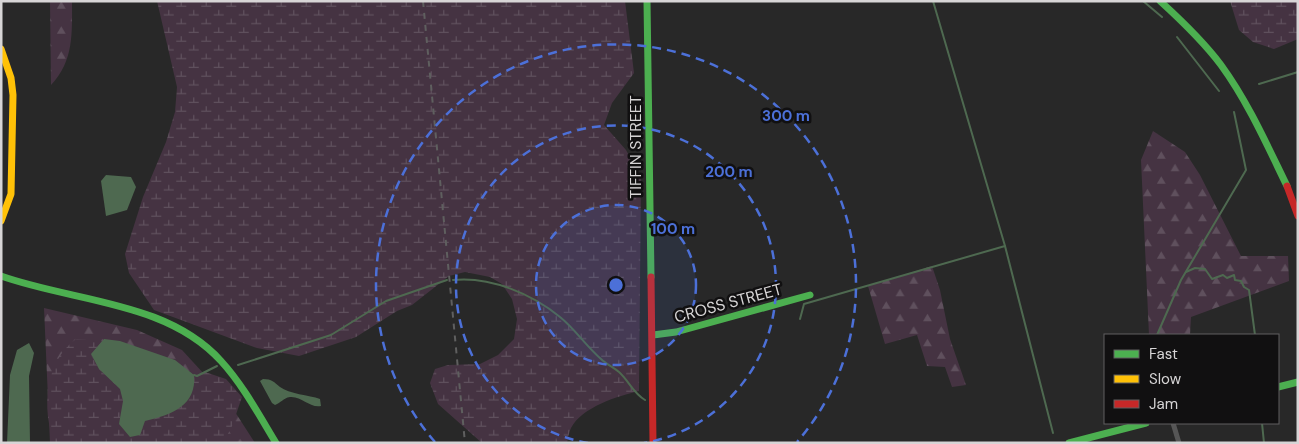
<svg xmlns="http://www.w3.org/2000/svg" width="1299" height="444" viewBox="0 0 1299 444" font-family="'DM Sans',sans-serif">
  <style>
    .forest { fill: url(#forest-firs) }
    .wetland { fill: url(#wetland-marsh) }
    .water { fill: #4e6950 }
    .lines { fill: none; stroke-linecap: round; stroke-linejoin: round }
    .stream { stroke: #4e6950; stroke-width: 2 }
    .street { stroke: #565656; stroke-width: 5 }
    .fast { stroke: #4caf50; stroke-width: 7 }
    .slow { stroke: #ffc107; stroke-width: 7 }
    .jam { stroke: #c62828; stroke-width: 7 }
    .rail { stroke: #5f5f5f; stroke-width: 2; stroke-dasharray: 6 6; stroke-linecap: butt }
    .ring { fill: none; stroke: #4c70d8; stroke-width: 2.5; stroke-dasharray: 9 6 }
    .labels { text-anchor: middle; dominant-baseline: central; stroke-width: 5; stroke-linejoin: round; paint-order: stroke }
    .street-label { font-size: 16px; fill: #d7d5d6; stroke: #111011 }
    .centre { fill: #4c70d8; stroke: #111011; stroke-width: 2.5 }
    .ring-label { font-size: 15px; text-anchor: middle; font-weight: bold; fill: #4c70d8; stroke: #111011; stroke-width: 5; stroke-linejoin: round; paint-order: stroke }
  </style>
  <defs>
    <pattern id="forest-firs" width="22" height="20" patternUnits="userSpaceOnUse" patternTransform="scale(1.25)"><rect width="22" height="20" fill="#453342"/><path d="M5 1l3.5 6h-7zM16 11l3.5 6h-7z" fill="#5f505d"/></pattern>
    <pattern id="wetland-marsh" width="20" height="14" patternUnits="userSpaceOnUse" patternTransform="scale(1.25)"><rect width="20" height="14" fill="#453342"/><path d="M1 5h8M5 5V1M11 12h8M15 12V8" fill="none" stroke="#5f505d"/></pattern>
  </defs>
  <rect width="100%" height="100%" fill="#282828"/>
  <!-- forest -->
  <g class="forest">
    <path d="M50,1H72C72,33 74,61 51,85Z"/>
    <path d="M1153,131L1185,152L1200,175L1241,256H1288L1289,281L1191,317L1190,335H1149L1141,160Z"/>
    <path d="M932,266L940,290L950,339L966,385L952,387L945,367L927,366L917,335L885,344L868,286Z"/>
    <path d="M44,308L137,330L182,350L226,398L255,443H50Z"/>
  </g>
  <!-- wetland -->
  <g class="wetland">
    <path d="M157,1H625L634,73L612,103L604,125L626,150L641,178L639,391C618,396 582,407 571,428C569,432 568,438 567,443H482L438,404L430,383L435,369L448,365L480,364L498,355L514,339L517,319L512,299L502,284L490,277L465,272L449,276L412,305L397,311L356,337L299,356L257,348L154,310L129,273L125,254L143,197L166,142L175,112L177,87Z"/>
    <path d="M1230,1H1298V39L1274,49L1253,42L1239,30Z"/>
    <path d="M76,339L102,341L91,355L99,369L120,389L123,401L119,424L140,435L145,421L161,418L193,395L194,375L205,372L226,379L242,397L231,429L222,443H55C41,410 45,361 76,339Z"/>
  </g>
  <!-- water -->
  <g class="water">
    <path d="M106,175L131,177L136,187L127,210L106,216L101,181Z"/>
    <path d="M104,339L120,341L175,360L194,375C197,405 172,415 145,421L140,435L130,437L119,424L123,401L120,389L99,369L91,354Z"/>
    <path d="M29,343L34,353L29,376L30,443H7L10,375L17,350Z"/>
    <path d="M263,379C272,379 274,382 280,387C289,394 309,395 320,399L321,406C309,408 302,396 290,397C283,398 281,403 275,405L272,403L260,381Z"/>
  </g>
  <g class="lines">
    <!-- stream -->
    <g class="stream">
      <path d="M933,1L1005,246L1053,433"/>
      <path d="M1143,1L1162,17"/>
      <path d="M1177,37L1219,91"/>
      <path d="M1259,84L1298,72"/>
      <path d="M1186,272L1195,268L1205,269L1212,279L1223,275L1227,278L1234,275L1235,280L1241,281L1244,287L1249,290L1255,335"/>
      <path d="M453,280C490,276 532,294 560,317C575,329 586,346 601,359C606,364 613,367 619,372C629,381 633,393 645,400"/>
      <path d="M800,319L804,304L1005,246"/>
      <path d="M1157,335L1181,280L1246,170L1234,112"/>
      <path d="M238,365L331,335L386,301L447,280"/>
      <path d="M194,375L197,376L217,366"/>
      <path d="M1262,423L1264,443"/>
    </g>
    <!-- street -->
    <path class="street" d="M1173,423L1179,443"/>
    <!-- fast -->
    <g class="fast">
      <path d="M647,1L651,277"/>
      <path d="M1160,1C1182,21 1203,41 1221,65C1248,102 1267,145 1287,186"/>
      <path d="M1,276C74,302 167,301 221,361C243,385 259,415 276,443"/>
      <path d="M653,335L676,332L810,295"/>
      <path d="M1278,387L1298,382"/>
      <path d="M1069,443L1146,423"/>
    </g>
    <!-- slow -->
    <path class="slow" d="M1,49L11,78L13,95L11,194L1,221"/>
    <!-- jam -->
    <g class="jam">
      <path d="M1287,186L1298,216"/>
      <path d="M651,277L653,443"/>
    </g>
    <!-- rail -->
    <path class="rail" d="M423,1L465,443"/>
  </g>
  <!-- distance rings -->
  <circle cx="616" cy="285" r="80" fill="#4c70d8" fill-opacity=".12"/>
  <g class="ring">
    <circle cx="616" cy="285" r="80"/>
    <path d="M588 443A160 160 0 1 1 644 443"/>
    <path d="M435 442A240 240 0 1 1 797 442"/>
  </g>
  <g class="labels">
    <!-- street labels -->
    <g class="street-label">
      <text transform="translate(635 147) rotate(-90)">TIFFIN STREET</text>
      <text transform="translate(728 303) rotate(-15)">CROSS STREET</text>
    </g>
  </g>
  <circle cx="616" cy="285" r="8" class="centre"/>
  <g class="ring-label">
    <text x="786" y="121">300 m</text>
    <text x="729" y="177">200 m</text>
    <text x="673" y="234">100 m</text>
  </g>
  <!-- border -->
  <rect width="1299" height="444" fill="none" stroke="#d7d5d6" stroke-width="5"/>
  <!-- legend -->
  <rect x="1104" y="334" width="175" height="90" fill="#111011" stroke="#605f60"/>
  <rect x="1114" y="350" width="25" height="8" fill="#4caf50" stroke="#605f60"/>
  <text x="1149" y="359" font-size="15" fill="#d7d5d6">Fast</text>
  <rect x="1114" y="375" width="25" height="8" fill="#ffc107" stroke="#605f60"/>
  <text x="1149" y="384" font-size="15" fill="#d7d5d6">Slow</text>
  <rect x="1114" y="400" width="25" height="8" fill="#c62828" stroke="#605f60"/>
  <text x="1149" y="409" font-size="15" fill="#d7d5d6">Jam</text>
</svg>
